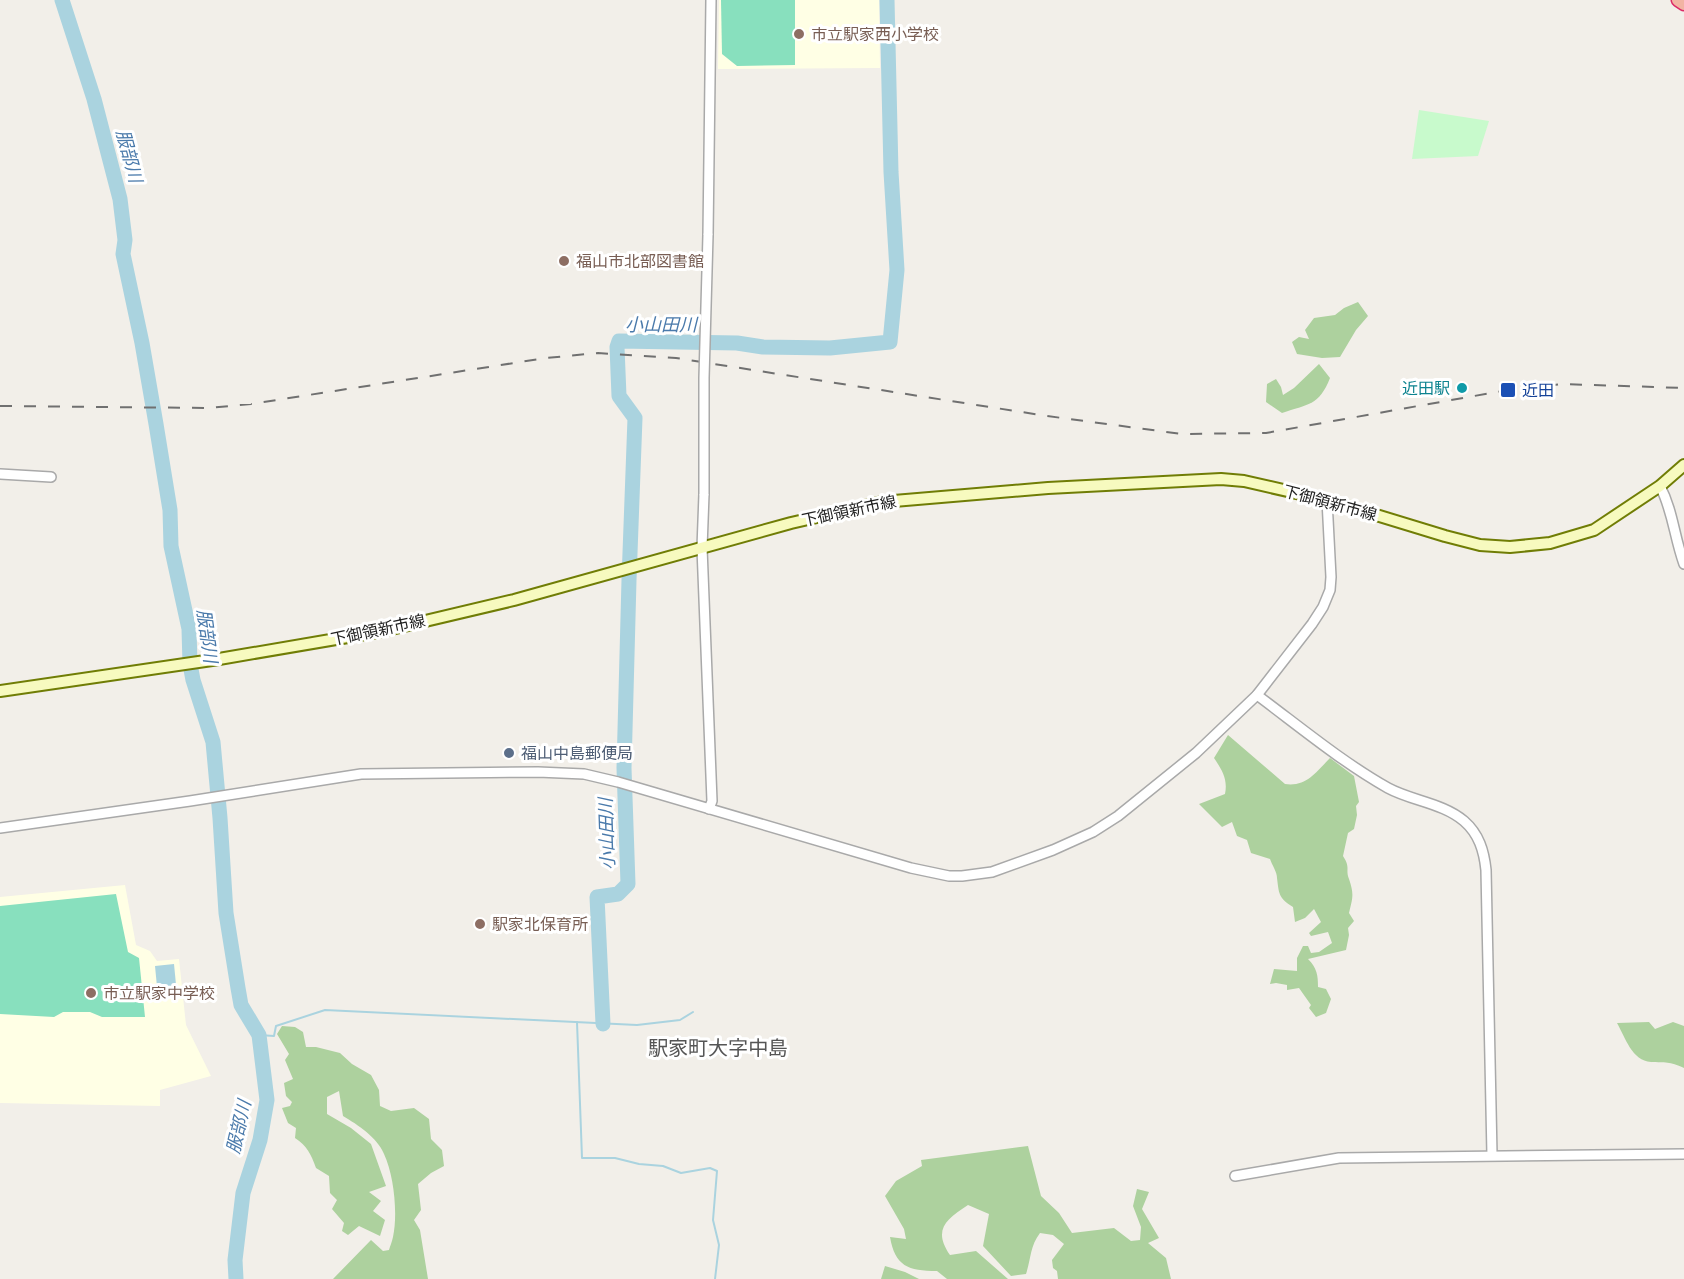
<svg xmlns="http://www.w3.org/2000/svg" width="1684" height="1279" viewBox="0 0 1684 1279" font-family="Montserrat,'Noto Sans JP',sans-serif">
  <style>
    .education { fill: #ffffe5 }
    .forest { fill: #add19e }
    .park { fill: #c8facc }
    .pitch { fill: #88e0be }
    .water { fill: #aad3df }
    .lines { fill: none; stroke-linecap: round; stroke-linejoin: round }
    .stream { stroke: #aad3df; stroke-width: 2 }
    .river { stroke: #aad3df; stroke-width: 15 }
    .tertiary-casing { stroke: #a9a9a9; stroke-width: 12 }
    .secondary-casing { stroke: #707d05; stroke-width: 14 }
    .trunk-casing { stroke: #dc2a67; stroke-width: 15 }
    .tertiary { stroke: #fff; stroke-width: 9 }
    .secondary { stroke: #f7fabf; stroke-width: 10 }
    .trunk { stroke: #f2b4a3; stroke-width: 12 }
    .rail { stroke: #707070; stroke-width: 2; stroke-dasharray: 12 12; stroke-linecap: butt }
    .tertiary-bridge-casing { stroke: #a9a9a9; stroke-width: 12; stroke-linecap: butt }
    .tertiary-bridge { stroke: #fff; stroke-width: 9 }
    .education-dot { fill: #8d6e63; stroke: #fff; stroke-width: 2 }
    .culture-dot { fill: #0f9aa8; stroke: #fff; stroke-width: 2 }
    .transit-dot { fill: #1a4fb4; stroke: #fff; stroke-width: 2 }
    .service-dot { fill: #5c6f8a; stroke: #fff; stroke-width: 2 }
    .labels { text-anchor: middle; dominant-baseline: central; stroke-width: 6; stroke-linejoin: round; paint-order: stroke }
    .education-label { font-size: 16px; fill: #785e54; stroke: #fff; text-anchor: start }
    .culture-label { font-size: 16px; fill: #0d838f; stroke: #fff; text-anchor: end }
    .transit-label { font-size: 16px; fill: #164399; stroke: #fff; text-anchor: start }
    .street-label { font-size: 16px; fill: #222; stroke: #fff }
    .service-label { font-size: 16px; fill: #4e5e75; stroke: #fff; text-anchor: start }
    .water-label { font-size: 18px; font-style: italic; fill: #4a7aab; stroke: #fff }
    .quarter-label { font-size: 20px; fill: #555; stroke: #fff }
  </style>
  <rect width="100%" height="100%" fill="#f2efe9"/>
  <!-- education -->
  <g class="education">
    <path d="M719,0H879L880,68L718,69Z"/>
    <path d="M125,885L136,945L150,951L157,961L179,959L186,1025L211,1076L160,1090V1106L0,1103V897Z"/>
  </g>
  <!-- forest -->
  <g class="forest">
    <path d="M1358,302L1368,316L1356,330L1340,357L1322,358L1297,354L1292,342L1299,337L1309,339L1305,330L1314,318L1335,315L1344,308Z"/>
    <path d="M1319,364L1330,378C1319,406 1308,404 1282,413L1266,402L1267,384L1276,379L1281,387L1283,395L1294,388Z"/>
    <path d="M1228,735L1285,784C1307,787 1316,772 1330,758L1354,776L1359,802L1356,806L1357,815L1354,829L1348,833L1343,856C1351,868 1345,869 1349,879C1354,894 1353,897 1349,913L1354,921L1348,928L1349,935L1346,950L1308,959C1317,968 1318,975 1318,987L1326,989L1331,999L1326,1013L1316,1017L1309,1008L1311,1005L1299,988L1287,990V985L1276,983L1270,984L1274,969L1297,971V958L1303,946H1308L1311,953L1319,952L1332,943L1328,932L1311,936L1309,933L1321,922L1314,909L1305,918L1295,922L1293,907C1278,898 1279,893 1277,878C1277,872 1272,865 1270,859L1251,853L1247,840L1237,836L1232,822L1222,827L1199,804L1225,794C1228,779 1222,770 1214,758Z"/>
    <path d="M1649,1022L1655,1029L1673,1022L1684,1026V1068C1669,1061 1666,1063 1651,1062C1632,1061 1625,1037 1617,1023Z"/>
    <path d="M282,1026L295,1027L303,1032L306,1047H316L340,1053L352,1064L371,1075L379,1090L380,1106L391,1111L414,1108L429,1119L431,1139L442,1150L444,1166L431,1173L418,1184L421,1210L414,1220L420,1230L428,1279H333L371,1240L383,1251L389,1250C390,1246 392,1242 393,1237C398,1214 394,1175 384,1154C377,1137 358,1125 343,1116L339,1091L327,1097V1114L351,1128L371,1144L386,1186L369,1192L381,1201L373,1211L385,1220L380,1236L359,1226L348,1235L342,1231L344,1223L332,1209L337,1200L330,1193L329,1176L316,1168C311,1154 307,1146 295,1138L296,1128L288,1123L282,1108L290,1106L292,1102L286,1096L284,1083L293,1079L285,1060L289,1054L277,1034Z"/>
    <path d="M1028,1146L1041,1196L1059,1213L1072,1233L1114,1228L1131,1241L1140,1240L1141,1227L1133,1206L1137,1189L1149,1192L1142,1209L1159,1238L1148,1243L1166,1258L1171,1279H1058L1057,1271L1053,1268L1052,1260L1064,1244L1053,1235L1040,1233C1030,1246 1031,1259 1026,1274L1011,1276L983,1246L989,1214L968,1205C945,1220 933,1230 950,1255L976,1251L1008,1279H947L937,1271C908,1271 895,1266 890,1237L906,1239L904,1229L885,1196L896,1181L922,1166L921,1160Z"/>
    <path d="M885,1266L905,1272L919,1279H881Z"/>
  </g>
  <!-- park -->
  <path class="park" d="M1419,110L1489,121L1478,156L1412,159Z"/>
  <!-- pitch -->
  <g class="pitch">
    <path d="M721,0H795V65L737,66L722,54Z"/>
    <path d="M116,894L128,952L139,958L145,1017H102L90,1012H63L54,1017L0,1014V906Z"/>
  </g>
  <!-- water -->
  <path class="water" d="M174,964L177,995L158,997L155,966Z"/>
  <g class="lines">
    <!-- stream -->
    <g class="stream">
      <path d="M577,1022L582,1158H615L639,1164L663,1166L681,1173L710,1168L717,1171L713,1220L719,1245L715,1279"/>
      <path d="M259,1035L274,1036L276,1026L325,1010L637,1025L680,1020L693,1012"/>
    </g>
    <!-- river -->
    <g class="river">
      <path d="M62,0L94,99L120,199L125,240L123,254L142,343L156,424L170,510L171,546L189,629L190,664L193,680L213,742L220,818L226,913L238,988L241,1005L259,1035L267,1100L260,1140L243,1193L235,1260L236,1279"/>
      <path d="M603,1024L597,897L618,894L628,884L624,768L629,580L635,418L619,396L617,347L619,341L737,343L763,347L830,348L890,342L897,270L891,172L887,0"/>
    </g>
    <!-- tertiary casing -->
    <g class="tertiary-casing">
      <g id="tertiary">
        <path d="M708,235L711,0"/>
        <path d="M0,474L51,477"/>
        <path d="M1660,486C1673,511 1674,536 1684,564"/>
        <path d="M704,494L702,548L712,801L709,809"/>
        <path d="M1257,695C1300,727 1342,762 1388,788C1412,801 1443,803 1464,821C1479,834 1484,851 1486,870L1492,1155"/>
        <path d="M0,828L190,801L361,774L538,772L584,774L618,782L911,868L949,876H962L992,872L1053,850L1093,832L1118,816L1196,753L1257,695L1312,624L1323,607L1330,590L1331,577L1327,500"/>
        <path d="M1235,1176L1339,1158L1684,1154"/>
      </g>
    </g>
    <!-- secondary casing -->
    <g class="secondary-casing">
      <path id="secondary" d="M0,691L219,659L383,631L514,600L791,523L882,502L1048,488L1221,479L1244,481L1327,500L1445,536L1480,545L1510,547L1550,543L1594,530L1660,486L1684,465"/>
    </g>
    <!-- trunk casing -->
    <g class="trunk-casing">
      <path id="trunk" d="M1678,0L1684,4"/>
    </g>
    <!-- tertiary -->
    <use href="#tertiary" class="tertiary"/>
    <!-- secondary -->
    <use href="#secondary" class="secondary"/>
    <!-- trunk -->
    <use href="#trunk" class="trunk"/>
    <!-- rail -->
    <path class="rail" d="M0,406L209,408L251,404L546,358L598,353L676,358L1047,416L1182,434L1266,433L1508,390L1562,384L1684,388"/>
    <!-- tertiary-bridge casing -->
    <g class="tertiary-bridge-casing">
      <path id="tertiary-bridge" d="M704,494V378L708,235"/>
    </g>
    <!-- tertiary-bridge -->
    <use href="#tertiary-bridge" class="tertiary-bridge"/>
  </g>
  <!-- markers -->
  <g class="education-dot">
    <circle cx="799" cy="34" r="6"/>
    <circle cx="564" cy="261" r="6"/>
    <circle cx="480" cy="924" r="6"/>
    <circle cx="91" cy="993" r="6"/>
  </g>
  <circle class="culture-dot" cx="1462" cy="388" r="6"/>
  <rect class="transit-dot" x="1500" y="382" width="16" height="16" rx="3"/>
  <circle class="service-dot" cx="509" cy="753" r="6"/>
  <g class="labels">
    <!-- education labels -->
    <g class="education-label">
      <text x="811" y="34">市立駅家西小学校</text>
      <text x="576" y="261">福山市北部図書館</text>
      <text x="492" y="924">駅家北保育所</text>
      <text x="103" y="993">市立駅家中学校</text>
    </g>
    <!-- culture labels -->
    <g class="culture-label">
      <text x="1450" y="388">近田駅</text>
    </g>
    <!-- transit labels -->
    <g class="transit-label">
      <text x="1522" y="390">近田</text>
    </g>
    <!-- street labels -->
    <g class="street-label">
      <text transform="translate(1330 503) rotate(15)">下御領新市線</text>
      <text transform="translate(849 511) rotate(-12)">下御領新市線</text>
      <text transform="translate(378 630) rotate(-12)">下御領新市線</text>
    </g>
    <!-- service labels -->
    <g class="service-label">
      <text x="521" y="753">福山中島郵便局</text>
    </g>
    <!-- water labels -->
    <g class="water-label">
      <text transform="translate(129 156) rotate(75)">服部川</text>
      <text x="661" y="325">小山田川</text>
      <text transform="translate(207 636) rotate(82)">服部川</text>
      <text transform="translate(607 834) rotate(-92)">小山田川</text>
      <text transform="translate(239 1127) rotate(-77)">服部川</text>
    </g>
    <!-- quarter labels -->
    <g class="quarter-label">
      <text x="718" y="1048">駅家町大字中島</text>
    </g>
  </g>
</svg>
